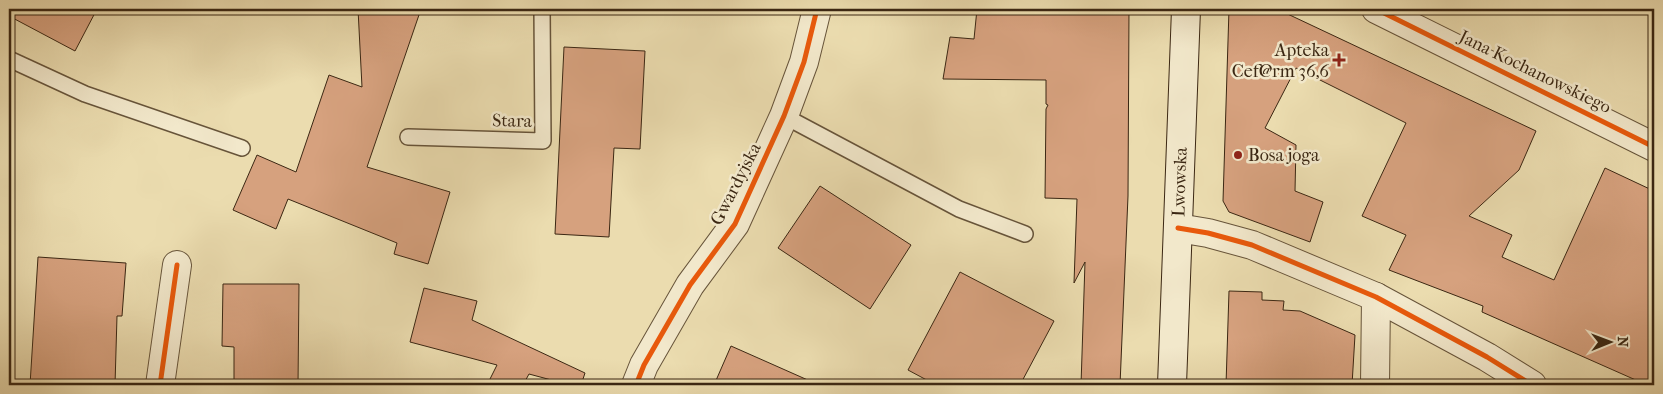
<svg xmlns="http://www.w3.org/2000/svg" width="1663" height="394" viewBox="0 0 1663 394" font-family="'IM FELL French Canon',serif">
  <style>
    .building { fill: #d6a17e; stroke: #3b2713 }
    .lines { fill: none; stroke-linecap: round; stroke-linejoin: round }
    .lane-casing { stroke: #67543a; stroke-width: 18 }
    .street-casing { stroke: #67543a; stroke-width: 30 }
    .secondary-casing { stroke: #3b2713; stroke-width: 30 }
    .lane { stroke: #f2e8cb; stroke-width: 15 }
    .street { stroke: #f2e8cb; stroke-width: 28 }
    .secondary { stroke: #f2e8cb; stroke-width: 28 }
    .cycleway-casing { stroke: #f2e8cb; stroke-width: 8 }
    .cycleway { stroke: #e8590c; stroke-width: 5 }
    .poi-dot { fill: #8f2418; stroke: #f2e8cb; stroke-width: 2 }
    .labels { text-anchor: middle; dominant-baseline: central; stroke-width: 5; stroke-linejoin: round; paint-order: stroke }
    .poi-label { font-size: 18px; fill: #3b2713; stroke: #f2e8cb; text-anchor: end }
    .street-label { font-size: 18px; fill: #3b2713; stroke: #f2e8cb }
  </style>
  <rect width="100%" height="100%" fill="#ebdcaf"/>
  <filter id="stains"><feTurbulence type="fractalNoise" baseFrequency=".004" numOctaves="4"/><feColorMatrix values="0 0 0 0 .2 0 0 0 0 .09 0 0 0 0 .02 0 0 0 .5 -.17"/></filter>
  <radialGradient id="worn" r=".72"><stop offset=".6" stop-color="#630" stop-opacity="0"/><stop offset="1" stop-color="#630" stop-opacity=".3"/></radialGradient>
  <!-- building -->
  <g class="building">
    <path d="M9,9H97L75,51L9,16Z"/>
    <path d="M358,9H421L367,167L450,192L428,264L394,254L397,243L288,199L276,229L233,210L257,155L296,172L329,75L362,87Z"/>
    <path d="M977,9H1129L1128,196L1120,385H1081L1085,262L1074,283L1077,199L1045,198L1046,109L1048,105L1046,104V80L943,79L950,37L974,39Z"/>
    <path d="M1229,9H1277L1536,131L1519,170L1469,216L1512,235L1502,257L1554,280L1605,168L1654,191V369L1647,385L1482,312L1483,306L1389,270L1406,235L1362,216L1406,123L1296,68L1265,128L1296,145L1295,191L1323,202L1310,242L1229,212L1223,201Z"/>
    <path d="M564,47L645,51L640,149L614,148L609,237L555,234Z"/>
    <path d="M820,186L911,245L870,309L778,248Z"/>
    <path d="M38,257L126,263L122,316H117L115,385H30Z"/>
    <path d="M960,272L1054,321L1020,385H936L908,370Z"/>
    <path d="M223,284H299L298,385H234V347L222,346Z"/>
    <path d="M424,288L477,301L472,320L585,373L581,385H570L529,374L523,385H487L497,365L410,342Z"/>
    <path d="M1229,291L1262,292V300L1284,301L1283,310L1300,311L1355,335L1352,385H1226Z"/>
    <path d="M731,346L819,385H714Z"/>
  </g>
  <g class="lines">
    <!-- lane casing -->
    <g class="lane-casing">
      <g id="lane">
        <path d="M9,59L85,94L242,148"/>
        <path d="M784,116L959,209L1025,234"/>
        <path d="M408,137L543,141L542,9"/>
      </g>
    </g>
    <!-- street casing -->
    <g class="street-casing">
      <g id="street">
        <path d="M1376,9L1654,147"/>
        <path d="M1178,228L1208,233L1252,245L1376,297L1487,357L1532,385"/>
        <path d="M160,385L177,265"/>
        <path d="M636,385L644,365L690,285L735,224L784,116L804,62L817,9"/>
        <path d="M1375,385L1376,297"/>
      </g>
    </g>
    <!-- secondary casing -->
    <g class="secondary-casing">
      <path id="secondary" d="M1172,385L1186,9"/>
    </g>
    <!-- lane -->
    <use href="#lane" class="lane"/>
    <!-- street -->
    <use href="#street" class="street"/>
    <!-- secondary -->
    <use href="#secondary" class="secondary"/>
    <!-- cycleway casing -->
    <g class="cycleway-casing">
      <g id="cycleway">
        <path d="M1376,9L1654,147"/>
        <path d="M1178,228L1208,233L1252,245L1376,297L1487,357L1532,385"/>
        <path d="M160,385L177,265"/>
        <path d="M636,385L644,365L690,285L735,224L784,116L804,62L817,9"/>
      </g>
    </g>
    <!-- cycleway -->
    <use href="#cycleway" class="cycleway"/>
  </g>
  <!-- markers -->
  <g class="poi-dot">
    <path d="M1336.5 52.5h5v5h5v5h-5v5h-5v-5h-5v-5h5z"/>
    <circle cx="1238" cy="155" r="5"/>
  </g>
  <g class="labels">
    <!-- poi labels -->
    <g class="poi-label">
      <text x="1329" y="50">Apteka<tspan x="1329" dy="21">Cef@rm 36,6</tspan></text>
      <text x="1248" y="155" text-anchor="start">Bosa joga</text>
    </g>
    <!-- street labels -->
    <g class="street-label">
      <text transform="translate(1535 72) rotate(26)">Jana Kochanowskiego</text>
      <text transform="translate(512 121) rotate(1)">Stara</text>
      <text transform="translate(1180 182) rotate(-88)">Lwowska</text>
      <text transform="translate(736 184) rotate(-63)">Gwardyjska</text>
    </g>
  </g>
  <!-- margin -->
  <rect width="1663" height="394" fill="none" stroke="#ebdcaf" stroke-width="30"/>
  <rect x="10" y="10" width="1643" height="374" fill="none" stroke="#3b2713" stroke-width="2.5"/>
  <rect x="15" y="15" width="1633" height="364" fill="none" stroke="#3b2713"/>
  <!-- north arrow -->
  <g transform="translate(1610 342) rotate(89)" stroke="#f2e8cb" stroke-width="4" paint-order="stroke">
  <path d="M0-4L9 19L0 12L-9 19Z" fill="#3b2713"/>
  <text y="-8" font-size="14" font-weight="bold" text-anchor="middle" fill="#3b2713">N</text>
  </g>
  <rect width="100%" height="100%" filter="url(#stains)"/>
  <rect width="100%" height="100%" fill="url(#worn)"/>
</svg>
